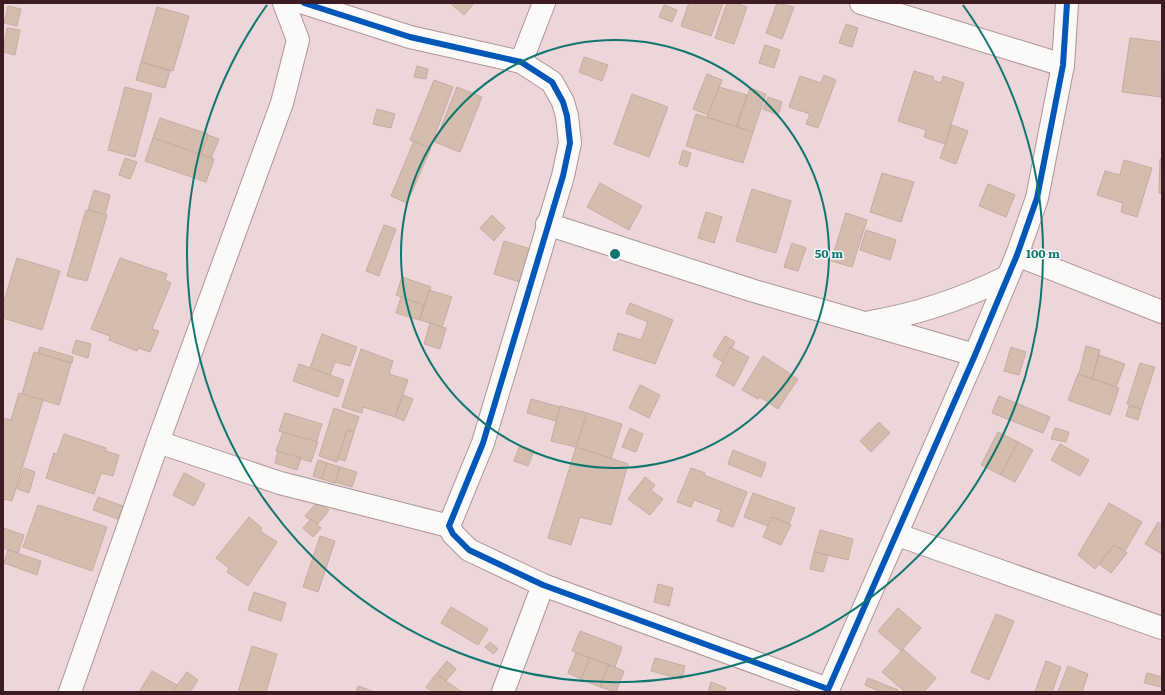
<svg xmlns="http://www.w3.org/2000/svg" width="1165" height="695" viewBox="0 0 1165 695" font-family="Literata,serif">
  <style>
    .building { fill: #d4bdae; stroke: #c2ada2 }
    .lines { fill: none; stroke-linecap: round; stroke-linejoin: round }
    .street-casing { stroke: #ac9398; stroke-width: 24 }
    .street { stroke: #fcf9f9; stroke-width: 22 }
    .cycleway-casing { stroke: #fafafa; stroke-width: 8 }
    .cycleway { stroke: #0057b8; stroke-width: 6 }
    .ring { fill: none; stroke: #0f766e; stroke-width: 2 }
    .centre { fill: #0f766e; stroke: #fafafa; stroke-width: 2 }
    .ring-label { font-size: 12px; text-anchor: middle; font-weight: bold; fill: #0f766e; stroke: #fafafa; stroke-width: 3; stroke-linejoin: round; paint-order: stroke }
  </style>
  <rect width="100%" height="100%" fill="#ecd6d9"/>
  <!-- building -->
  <g class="building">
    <path d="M450,3H474L464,15Z"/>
    <path d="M689,3H723L711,36L681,26Z"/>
    <path d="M727,3H735L747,7L734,44L715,38Z"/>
    <path d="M777,3L794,7L782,39L766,33Z"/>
    <path d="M664,5L677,10L672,22L659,17Z"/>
    <path d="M8,6L21,9L17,26L4,23Z"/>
    <path d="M157,7L189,16L173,71L141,62Z"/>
    <path d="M846,24L858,28L852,47L839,43Z"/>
    <path d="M7,28L20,30L15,55L3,52Z"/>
    <path d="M1130,38L1162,42L1161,97L1122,92Z"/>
    <path d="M765,45L780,50L774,68L759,63Z"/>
    <path d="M584,57L608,65L602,81L579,72Z"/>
    <path d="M141,62L170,71L165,88L136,80Z"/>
    <path d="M417,66L428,69L426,79L414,77Z"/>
    <path d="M914,71L934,77L933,80L941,83L943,76L964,83L945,144L924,137L926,130L898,121Z"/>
    <path d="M707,74L722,80L708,115L693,109Z"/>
    <path d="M824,75L836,80L818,128L806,124L810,114L789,107L800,76L821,83Z"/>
    <path d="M434,80L453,87L430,148L410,140Z"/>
    <path d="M125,87L152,94L135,157L108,150Z"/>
    <path d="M457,87L482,97L460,152L435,142Z"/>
    <path d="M719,87L747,95L736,127L707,117Z"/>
    <path d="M750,88L766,94L753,132L737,127Z"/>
    <path d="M632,94L668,107L649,157L614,144Z"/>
    <path d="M768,97L782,102L778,115L763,109Z"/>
    <path d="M377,109L395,114L391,128L373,124Z"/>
    <path d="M696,114L753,132L743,163L686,146Z"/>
    <path d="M160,118L208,134L201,155L153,138Z"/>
    <path d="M952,125L968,131L956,164L940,158Z"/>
    <path d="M208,135L219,139L211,158L201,154Z"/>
    <path d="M153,138L214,159L206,182L145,161Z"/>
    <path d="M414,141L431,148L407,203L391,196Z"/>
    <path d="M683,150L691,153L687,167L679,164Z"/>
    <path d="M125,158L137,162L130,179L119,175Z"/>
    <path d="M1160,159L1162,160V194L1159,193Z"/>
    <path d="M1124,160L1152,168L1137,217L1121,212L1123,203L1097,195L1105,171L1120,175Z"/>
    <path d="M882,173L914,182L901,222L870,212Z"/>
    <path d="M600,183L642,206L629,230L587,207Z"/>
    <path d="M988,184L1015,195L1006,217L979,206Z"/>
    <path d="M752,189L791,201L776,253L736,241Z"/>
    <path d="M94,190L110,195L105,215L88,210Z"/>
    <path d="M86,210L107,215L87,281L67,276Z"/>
    <path d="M706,212L722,217L714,243L698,238Z"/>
    <path d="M846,213L867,220L852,267L831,261Z"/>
    <path d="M492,215L505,228L494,241L480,228Z"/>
    <path d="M384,225L396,229L379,276L366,271Z"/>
    <path d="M866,230L896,240L890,260L860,250Z"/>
    <path d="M504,241L531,249L520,282L494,274Z"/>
    <path d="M792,243L806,248L798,271L784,267Z"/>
    <path d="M17,258L60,271L42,330L3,318V304Z"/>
    <path d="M120,258L167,274L165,280L171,283L152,329L159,331L150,352L138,348L137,351L109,340L110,336L91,329Z"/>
    <path d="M402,277L431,287L424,305L396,295Z"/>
    <path d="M429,290L452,297L442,327L420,320Z"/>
    <path d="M401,297L424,305L419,320L396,313Z"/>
    <path d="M630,303L673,320L655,364L613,350L618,333L641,340L648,322L626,313Z"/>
    <path d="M430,323L446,328L440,349L424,344Z"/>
    <path d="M322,334L357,347L350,366L335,362L330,375L310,368Z"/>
    <path d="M725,336L735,342L723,362L713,356Z"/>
    <path d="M76,340L91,344L88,358L72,353Z"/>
    <path d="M1086,346L1100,350L1092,379L1079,374Z"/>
    <path d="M40,347L73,357L72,363L38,353Z"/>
    <path d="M730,347L749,357L734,386L716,376Z"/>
    <path d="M1011,347L1026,352L1019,375L1004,371Z"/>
    <path d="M361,349L393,361L389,374L408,380L395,417L363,407L362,413L342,407Z"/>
    <path d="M34,352L71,363L59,405L22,394Z"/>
    <path d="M1099,355L1125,364L1116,387L1092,379Z"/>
    <path d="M763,356L798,379L778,409L760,397L758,399L742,390Z"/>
    <path d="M1140,363L1155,367L1141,409L1127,404Z"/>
    <path d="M299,364L344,380L338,397L293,381Z"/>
    <path d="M1078,374L1119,388L1110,415L1068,400Z"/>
    <path d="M640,385L660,395L649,418L629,408Z"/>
    <path d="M19,393L43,400L12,501L3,499V418L11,420Z"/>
    <path d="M403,395L413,399L404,421L395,417Z"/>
    <path d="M999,396L1050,417L1043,433L992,413Z"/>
    <path d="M531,399L560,407L556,421L527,413Z"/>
    <path d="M560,406L587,413L576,447L551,441Z"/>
    <path d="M1129,406L1141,409L1138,420L1126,416Z"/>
    <path d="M334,408L359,417L354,432L347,430L337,462L319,456Z"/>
    <path d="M285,413L322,424L316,443L279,431Z"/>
    <path d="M587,413L622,424L611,459L576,447Z"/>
    <path d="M879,422L890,433L871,452L860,441Z"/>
    <path d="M630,428L643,434L636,452L622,447Z"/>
    <path d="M1055,428L1069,432L1066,442L1051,439Z"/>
    <path d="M347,430L354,432L345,461L338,459Z"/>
    <path d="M283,432L318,442L311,462L276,451Z"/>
    <path d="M998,432L1018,442L1001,475L981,465Z"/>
    <path d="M64,434L106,448L105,451L119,455L113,476L101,473L94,494L46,478L54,453L57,454Z"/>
    <path d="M1018,442L1033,450L1015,482L1001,475Z"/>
    <path d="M1060,444L1089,460L1080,476L1051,460Z"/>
    <path d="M520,445L534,451L528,466L514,461Z"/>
    <path d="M576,447L628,464L611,525L580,517L571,545L548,538Z"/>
    <path d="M733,450L766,463L761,477L728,464Z"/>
    <path d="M278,451L301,458L297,470L275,463Z"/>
    <path d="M318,460L327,463L322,479L313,476Z"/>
    <path d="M327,463L340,467L335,483L322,479Z"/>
    <path d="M340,467L357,472L352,487L335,482Z"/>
    <path d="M24,468L35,472L29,493L17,489Z"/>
    <path d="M691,468L705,473L704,475L747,492L733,527L717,521L721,510L694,500L691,507L677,502Z"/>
    <path d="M184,473L205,484L194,506L173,495Z"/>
    <path d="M645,477L655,485L651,490L663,499L650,515L628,499Z"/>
    <path d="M753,493L795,508L789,524L772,517L768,526L744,517Z"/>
    <path d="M98,497L123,506L118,519L93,510Z"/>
    <path d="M318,501L329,510L317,525L305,516Z"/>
    <path d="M1109,503L1142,522L1125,551L1114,545L1095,569L1078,555Z"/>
    <path d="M38,505L107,527L92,571L23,547Z"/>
    <path d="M249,517L262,528L260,531L277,542L248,586L227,572L229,568L216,558Z"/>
    <path d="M772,517L791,525L781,545L763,537Z"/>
    <path d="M311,519L321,528L313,537L303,528Z"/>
    <path d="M1158,522L1162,525V554L1145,544Z"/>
    <path d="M3,528L24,535L18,553L3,548Z"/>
    <path d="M820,530L853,539L848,560L814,552Z"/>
    <path d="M320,536L335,541L318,592L303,587Z"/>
    <path d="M1114,545L1127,553L1111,573L1099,564Z"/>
    <path d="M8,550L41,561L37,575L4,563Z"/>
    <path d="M814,552L828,555L823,572L810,569Z"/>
    <path d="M658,584L673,588L669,606L654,602Z"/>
    <path d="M254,592L286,603L281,621L248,610Z"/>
    <path d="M451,607L488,629L478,645L441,623Z"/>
    <path d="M898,608L921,628L901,651L878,631Z"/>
    <path d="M996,614L1014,621L989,680L971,672Z"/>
    <path d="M580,631L622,647L615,667L572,651Z"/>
    <path d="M490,642L498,649L493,654L485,647Z"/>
    <path d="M252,646L277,654L266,692H238Z"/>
    <path d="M903,649L936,678L924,692H905L882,672Z"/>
    <path d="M576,653L590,658L581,679L568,673Z"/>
    <path d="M590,658L609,665L600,687L581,679Z"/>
    <path d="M655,658L685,666L682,679L651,671Z"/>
    <path d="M447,661L456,669L446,681L437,673Z"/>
    <path d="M1046,661L1061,667L1052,692H1035Z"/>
    <path d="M609,665L624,671L616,692L600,687Z"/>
    <path d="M1068,666L1088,674L1082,692H1058Z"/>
    <path d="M152,671L177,685L173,692H139Z"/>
    <path d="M187,672L198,680L190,692H172Z"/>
    <path d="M1147,673L1162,677V687L1144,683Z"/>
    <path d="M436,674L446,681L462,692H433L426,687Z"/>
    <path d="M868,678L898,690L897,692H881L865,685Z"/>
    <path d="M711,682L726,688L724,692H708Z"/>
    <path d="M358,686L375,692H356Z"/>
  </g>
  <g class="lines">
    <!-- street casing -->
    <g class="street-casing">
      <g id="street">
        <path d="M304,3L410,37L521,62L552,82L563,102L567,116L570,143L563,176L483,443L449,526L453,534L469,550L543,585L828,689"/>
        <path d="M861,3L1063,65"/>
        <path d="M521,62L544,3"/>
        <path d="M547,224L754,291L975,355"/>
        <path d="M1017,255L1162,312"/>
        <path d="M870,322C919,314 962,299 1007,277"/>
        <path d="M158,442L280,483L449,526"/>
        <path d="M898,535L1162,628"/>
        <path d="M70,692L158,442L282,103L298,40L284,3"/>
        <path d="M503,692L543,585"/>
        <path d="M827,692L975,355L1017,255L1037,198L1063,65L1067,3"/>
      </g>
    </g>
    <!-- street -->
    <use href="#street" class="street"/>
    <!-- cycleway casing -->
    <g class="cycleway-casing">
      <g id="cycleway">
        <path d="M304,3L410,37L521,62L552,82L563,102L567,116L570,143L563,176L483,443L449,526L453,534L469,550L543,585L828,689"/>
        <path d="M827,692L975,355L1017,255L1037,198L1063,65L1067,3"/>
      </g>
    </g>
    <!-- cycleway -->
    <use href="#cycleway" class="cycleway"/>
  </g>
  <!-- distance rings -->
  <g class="ring">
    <circle cx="615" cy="254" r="214"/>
    <path d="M963 5A428 428 0 1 1 267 5"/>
  </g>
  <circle cx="615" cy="254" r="6" class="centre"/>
  <g class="ring-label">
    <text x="829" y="258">50 m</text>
    <text x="1043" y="258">100 m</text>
  </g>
  <!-- border -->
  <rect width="1165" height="695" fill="none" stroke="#3d1b22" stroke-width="8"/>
</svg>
